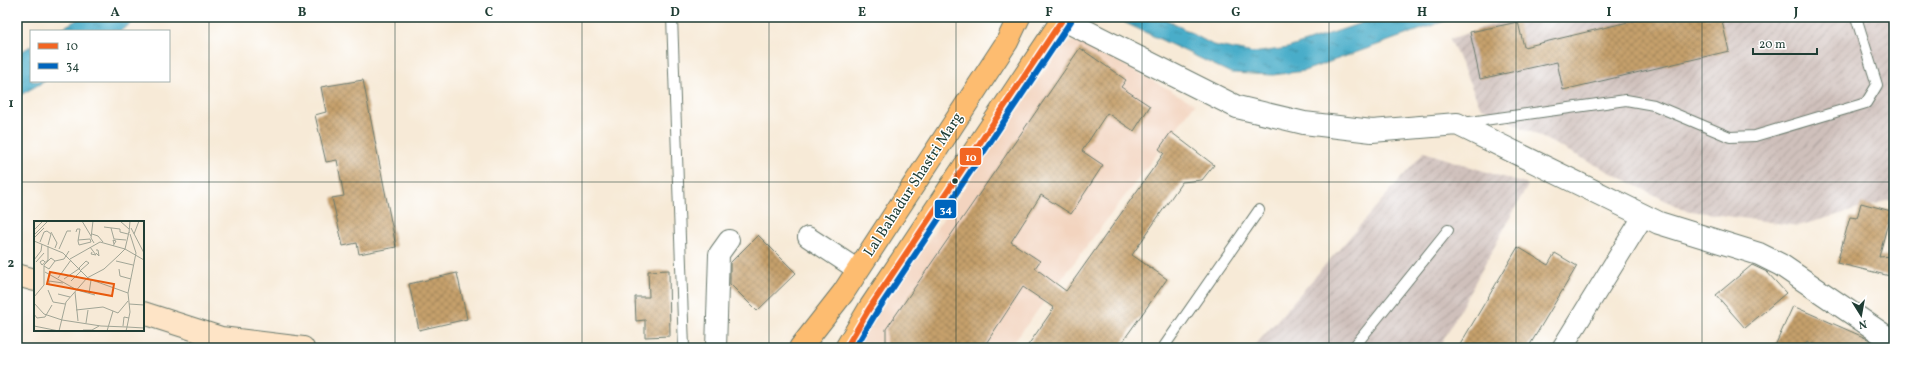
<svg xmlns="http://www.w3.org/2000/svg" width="1911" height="365" viewBox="0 0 1911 365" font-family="Vollkorn,serif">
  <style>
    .built { fill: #f3d4bf }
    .industrial { fill: url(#industrial-furrows) }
    .water { fill: url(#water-ripples); stroke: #34757e }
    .building { fill: url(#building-cross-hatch) }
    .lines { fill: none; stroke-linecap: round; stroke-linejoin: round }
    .service-casing { stroke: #6b7a6d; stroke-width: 12 }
    .minor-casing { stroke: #6b7a6d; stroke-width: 22 }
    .tertiary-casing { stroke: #6b7a6d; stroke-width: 24 }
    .secondary-casing { stroke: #6b7a6d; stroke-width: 24 }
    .primary-casing { stroke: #6b7a6d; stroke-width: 24 }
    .service { stroke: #fff; stroke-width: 10 }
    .minor { stroke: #fff; stroke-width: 20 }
    .tertiary { stroke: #fff; stroke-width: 22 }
    .secondary { stroke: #fee4c6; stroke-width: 22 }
    .primary { stroke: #fdbc70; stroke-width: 22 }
    .bus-1-casing { stroke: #fff; stroke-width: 9 }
    .bus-2-casing { stroke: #fff; stroke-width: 9 }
    .bus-1 { stroke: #f26522; stroke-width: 6 }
    .bus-2 { stroke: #0065bd; stroke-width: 6 }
    .grid { fill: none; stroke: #1f3d34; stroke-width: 1; stroke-opacity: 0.55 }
    .bus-dot { fill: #1f3d34; stroke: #fff; stroke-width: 1.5 }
    .labels { text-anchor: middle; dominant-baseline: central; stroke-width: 3; stroke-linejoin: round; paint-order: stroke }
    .street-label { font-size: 15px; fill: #1f3d34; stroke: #fff }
    .inset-road { fill: none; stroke: #a1a596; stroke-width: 1 }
    .view { fill: #e8590c; fill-opacity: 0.15; stroke: #e8590c; stroke-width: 2 }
    .inset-edge { fill: none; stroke: #1f3d34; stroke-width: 2 }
    .line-badge { stroke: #fff; stroke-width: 1.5 }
    .badge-label { font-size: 11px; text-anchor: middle; font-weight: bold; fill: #fff }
    .neatline { fill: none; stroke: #1f3d34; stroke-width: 1.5 }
    .grid-label { font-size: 13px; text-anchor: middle; font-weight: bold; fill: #1f3d34 }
  </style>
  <defs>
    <pattern id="industrial-furrows" width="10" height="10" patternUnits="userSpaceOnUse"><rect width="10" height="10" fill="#cfc0bb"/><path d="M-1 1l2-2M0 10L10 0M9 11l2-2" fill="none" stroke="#a79d99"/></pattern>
    <pattern id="water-ripples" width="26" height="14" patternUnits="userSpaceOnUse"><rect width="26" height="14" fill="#4aadc9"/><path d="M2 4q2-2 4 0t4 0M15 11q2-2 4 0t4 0" fill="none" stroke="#3d8ea4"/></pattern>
    <pattern id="building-cross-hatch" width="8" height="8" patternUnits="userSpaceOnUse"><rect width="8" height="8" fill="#c6a06c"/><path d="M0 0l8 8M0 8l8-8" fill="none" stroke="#a0845a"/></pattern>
  </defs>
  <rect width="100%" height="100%" fill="#fff"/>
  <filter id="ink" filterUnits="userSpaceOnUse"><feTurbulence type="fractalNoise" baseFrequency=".025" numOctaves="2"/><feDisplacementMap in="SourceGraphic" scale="8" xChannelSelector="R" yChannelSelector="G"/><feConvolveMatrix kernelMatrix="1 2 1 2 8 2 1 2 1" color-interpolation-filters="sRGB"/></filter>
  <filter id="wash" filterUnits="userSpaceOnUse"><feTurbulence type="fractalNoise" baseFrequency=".012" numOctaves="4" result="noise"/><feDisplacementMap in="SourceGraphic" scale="16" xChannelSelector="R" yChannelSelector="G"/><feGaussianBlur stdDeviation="0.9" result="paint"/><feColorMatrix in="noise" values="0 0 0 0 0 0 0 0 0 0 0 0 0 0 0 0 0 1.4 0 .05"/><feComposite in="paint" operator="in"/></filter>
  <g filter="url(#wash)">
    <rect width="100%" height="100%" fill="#f7ead7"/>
    <!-- built -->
    <path class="built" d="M1079,40L1195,104L1009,348H854L1063,45Z"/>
    <!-- industrial -->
    <g class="industrial">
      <path d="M1515,17H1894V199L1798,226L1684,210L1480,106L1450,39Z"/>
      <path d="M1424,152L1528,185L1439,348H1253Z"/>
    </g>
    <!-- water -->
    <g class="water">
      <path d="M82,17H141L120,31H57Z"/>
      <path d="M1113,17H1162L1213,45L1253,53L1288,48L1379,17H1456L1304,71L1273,75L1231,73Z"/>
      <path d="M31,46V81H45L17,97V54Z"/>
    </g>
    <g id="blocks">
      <!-- building -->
      <g class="building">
        <path d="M1649,17H1721L1729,51L1563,90L1557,62L1480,79L1470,32L1518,22L1524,47Z"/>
        <path d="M1080,48L1126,80L1121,87L1150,106L1134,131L1107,113L1082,151L1103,165L1071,214L1041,195L1011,242L1040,261L1035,268L1066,291L1164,153L1159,149L1171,132L1214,165L1202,180L1182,182L1132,255L1167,279L1118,348H1026L1054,308L1023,287L983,348H886V329Z"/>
        <path d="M363,80L396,247L359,254L357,243L343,246L332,198L344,196L337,160L326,162L315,115L326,112L321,87Z"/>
        <path d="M1861,203L1891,211L1879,257L1894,256V277L1837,263L1850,217L1857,218Z"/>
        <path d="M758,235L796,273L757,311L730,284V263Z"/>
        <path d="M1518,247L1548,265L1555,253L1577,266L1528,348H1458Z"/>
        <path d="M1752,265L1767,272L1786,293L1745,328L1716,295Z"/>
        <path d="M669,270L670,336L645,337V320L636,321L635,297H649L648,271Z"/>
        <path d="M457,273L467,319L419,330L409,284Z"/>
        <path d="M1793,306L1868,339L1881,348H1822L1807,341L1803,348H1774Z"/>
      </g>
    </g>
  </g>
  <g filter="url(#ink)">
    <use href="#blocks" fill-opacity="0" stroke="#6b7a6d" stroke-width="1"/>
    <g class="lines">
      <!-- service casing -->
      <g class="service-casing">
        <g id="service">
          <path d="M672,17L684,348"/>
          <path d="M1463,123L1626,100L1654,105L1730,137L1755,136L1866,103L1877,85L1856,17"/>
          <path d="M1163,348L1259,210"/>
          <path d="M1353,348L1448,230"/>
        </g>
      </g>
      <!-- minor casing -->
      <g class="minor-casing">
        <g id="minor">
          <path d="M808,237L858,270"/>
          <path d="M716,348L719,254L729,240"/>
          <path d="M1562,348L1644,215"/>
        </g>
      </g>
      <!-- tertiary casing -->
      <g class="tertiary-casing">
        <path id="tertiary" d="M1058,17L1237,107L1304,123L1372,131L1457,124L1659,223L1759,254L1781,265L1894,342"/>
      </g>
      <!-- secondary casing -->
      <g class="secondary-casing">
        <g id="secondary">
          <path d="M17,275L35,280"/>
          <path d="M143,313L221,338L303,348"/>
        </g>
      </g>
      <!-- primary casing -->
      <g class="primary-casing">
        <g id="primary">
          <path d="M800,348L843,293L1007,42L1019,17"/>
          <path d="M846,348L869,309L1064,17"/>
        </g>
      </g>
      <!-- service -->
      <use href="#service" class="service"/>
      <!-- minor -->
      <use href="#minor" class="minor"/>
      <!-- tertiary -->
      <use href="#tertiary" class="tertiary"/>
      <!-- secondary -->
      <use href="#secondary" class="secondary"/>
      <!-- primary -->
      <use href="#primary" class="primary"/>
      <!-- bus-1 casing -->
      <g class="bus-1-casing">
        <path id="bus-1" d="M846,348L869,309L1064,17"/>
      </g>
      <!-- bus-2 casing -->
      <g class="bus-2-casing">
        <path id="bus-2" d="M855,348L876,313L1071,21"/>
      </g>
      <!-- bus-1 -->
      <use href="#bus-1" class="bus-1"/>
      <!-- bus-2 -->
      <use href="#bus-2" class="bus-2"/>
    </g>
  </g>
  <!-- grid -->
  <path class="grid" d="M209,17V348M395,17V348M582,17V348M769,17V348M956,17V348M1142,17V348M1329,17V348M1516,17V348M1702,17V348M17,182H1894"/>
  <!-- markers -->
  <circle class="bus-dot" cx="955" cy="181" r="3.5"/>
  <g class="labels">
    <!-- street labels -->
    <g class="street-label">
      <text transform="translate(914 185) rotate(-57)">Lal Bahadur Shastri Marg</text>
    </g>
  </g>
  <!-- overview -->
  <g transform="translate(34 221)">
    <rect width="110" height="110" fill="#f7ead7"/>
    <path class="inset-road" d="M48,0L57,15M59,0L57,17L60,22M86,0L95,8M70,6L86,8V11L94,13M77,7L80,18L92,19M97,7L110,32M0,9L9,0M17,11L23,22L21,27M42,11L43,8H46L44,20M95,12L96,0M58,13L64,15L69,21M100,13L105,0M0,14L14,0M0,17L10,7M0,20L29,32L55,58L94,72M44,20L45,24L57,21L56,18L44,19M6,21L10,11L13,10L17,13L14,24M79,25L82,20L79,19L80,23M56,26L62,34L57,33L58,31M25,28L33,10H37M62,29H64L65,35L62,32M36,38L66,21L91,28L110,39M0,39L7,30L8,23M82,40L99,44M2,41L10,32M11,41L9,39L6,41L8,44L14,39V25M10,45L15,48L21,40M45,47L52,40L55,42L47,49M85,48L86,55L97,58M11,51L43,69L61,74M24,57L37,39M30,58L46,47M37,60L47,50M15,64V60L29,62M14,69L19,81L31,83M41,71L44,100M55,72L57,59M24,73L36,76M0,76L10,64V44L17,37L21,40L30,38L35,30M0,82L10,93L28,99L67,105L93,106L96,91L94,72L102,32L96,13M95,83L110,84M42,89L69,86L84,92M84,92L94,80M0,93L3,97L11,96L18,84M52,102L54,89M0,105L25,110M89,105L90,96L95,97M49,109H58L65,105M25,110L32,81L53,57L70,48L84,35L91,28L95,11M73,110L79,90M92,110L93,106L110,107"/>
    <path class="view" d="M16,51L80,63L78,75L13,63Z"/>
    <rect width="110" height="110" class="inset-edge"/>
  </g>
  <g class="line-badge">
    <rect x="959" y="147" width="23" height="19" rx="4" fill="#f26522"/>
    <rect x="934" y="199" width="23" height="20" rx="4" fill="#0065bd"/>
  </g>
  <g class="badge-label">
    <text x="971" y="161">10</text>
    <text x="946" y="213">34</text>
  </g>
  <!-- margin -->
  <rect width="1911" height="365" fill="none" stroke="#fff" stroke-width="44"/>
  <!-- legend -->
  <rect x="30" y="30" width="140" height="52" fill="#ffffff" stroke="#a5b1ae"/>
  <rect x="38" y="43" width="20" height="6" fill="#f26522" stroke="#a5b1ae"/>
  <text x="66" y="50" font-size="12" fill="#1f3d34">10</text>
  <rect x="38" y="63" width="20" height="6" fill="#0065bd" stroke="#a5b1ae"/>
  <text x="66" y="70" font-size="12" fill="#1f3d34">34</text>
  <!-- north arrow -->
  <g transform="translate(1861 315) rotate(169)" stroke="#ffffff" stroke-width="3" paint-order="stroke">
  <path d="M0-3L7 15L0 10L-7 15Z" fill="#1f3d34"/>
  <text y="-6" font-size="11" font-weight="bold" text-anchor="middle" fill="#1f3d34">N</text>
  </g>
  <!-- scale -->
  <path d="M1753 48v6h64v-6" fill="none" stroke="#1f3d34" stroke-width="2"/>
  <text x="1759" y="48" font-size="12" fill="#1f3d34" stroke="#ffffff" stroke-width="3" paint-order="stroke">20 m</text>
  <rect x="22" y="22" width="1867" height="321" class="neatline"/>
  <g class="grid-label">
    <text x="115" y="16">A</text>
    <text x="302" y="16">B</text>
    <text x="489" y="16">C</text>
    <text x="675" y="16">D</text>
    <text x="862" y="16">E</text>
    <text x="1049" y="16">F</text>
    <text x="1236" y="16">G</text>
    <text x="1422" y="16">H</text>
    <text x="1609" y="16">I</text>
    <text x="1796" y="16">J</text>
    <text x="11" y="107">1</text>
    <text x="11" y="267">2</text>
  </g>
</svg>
